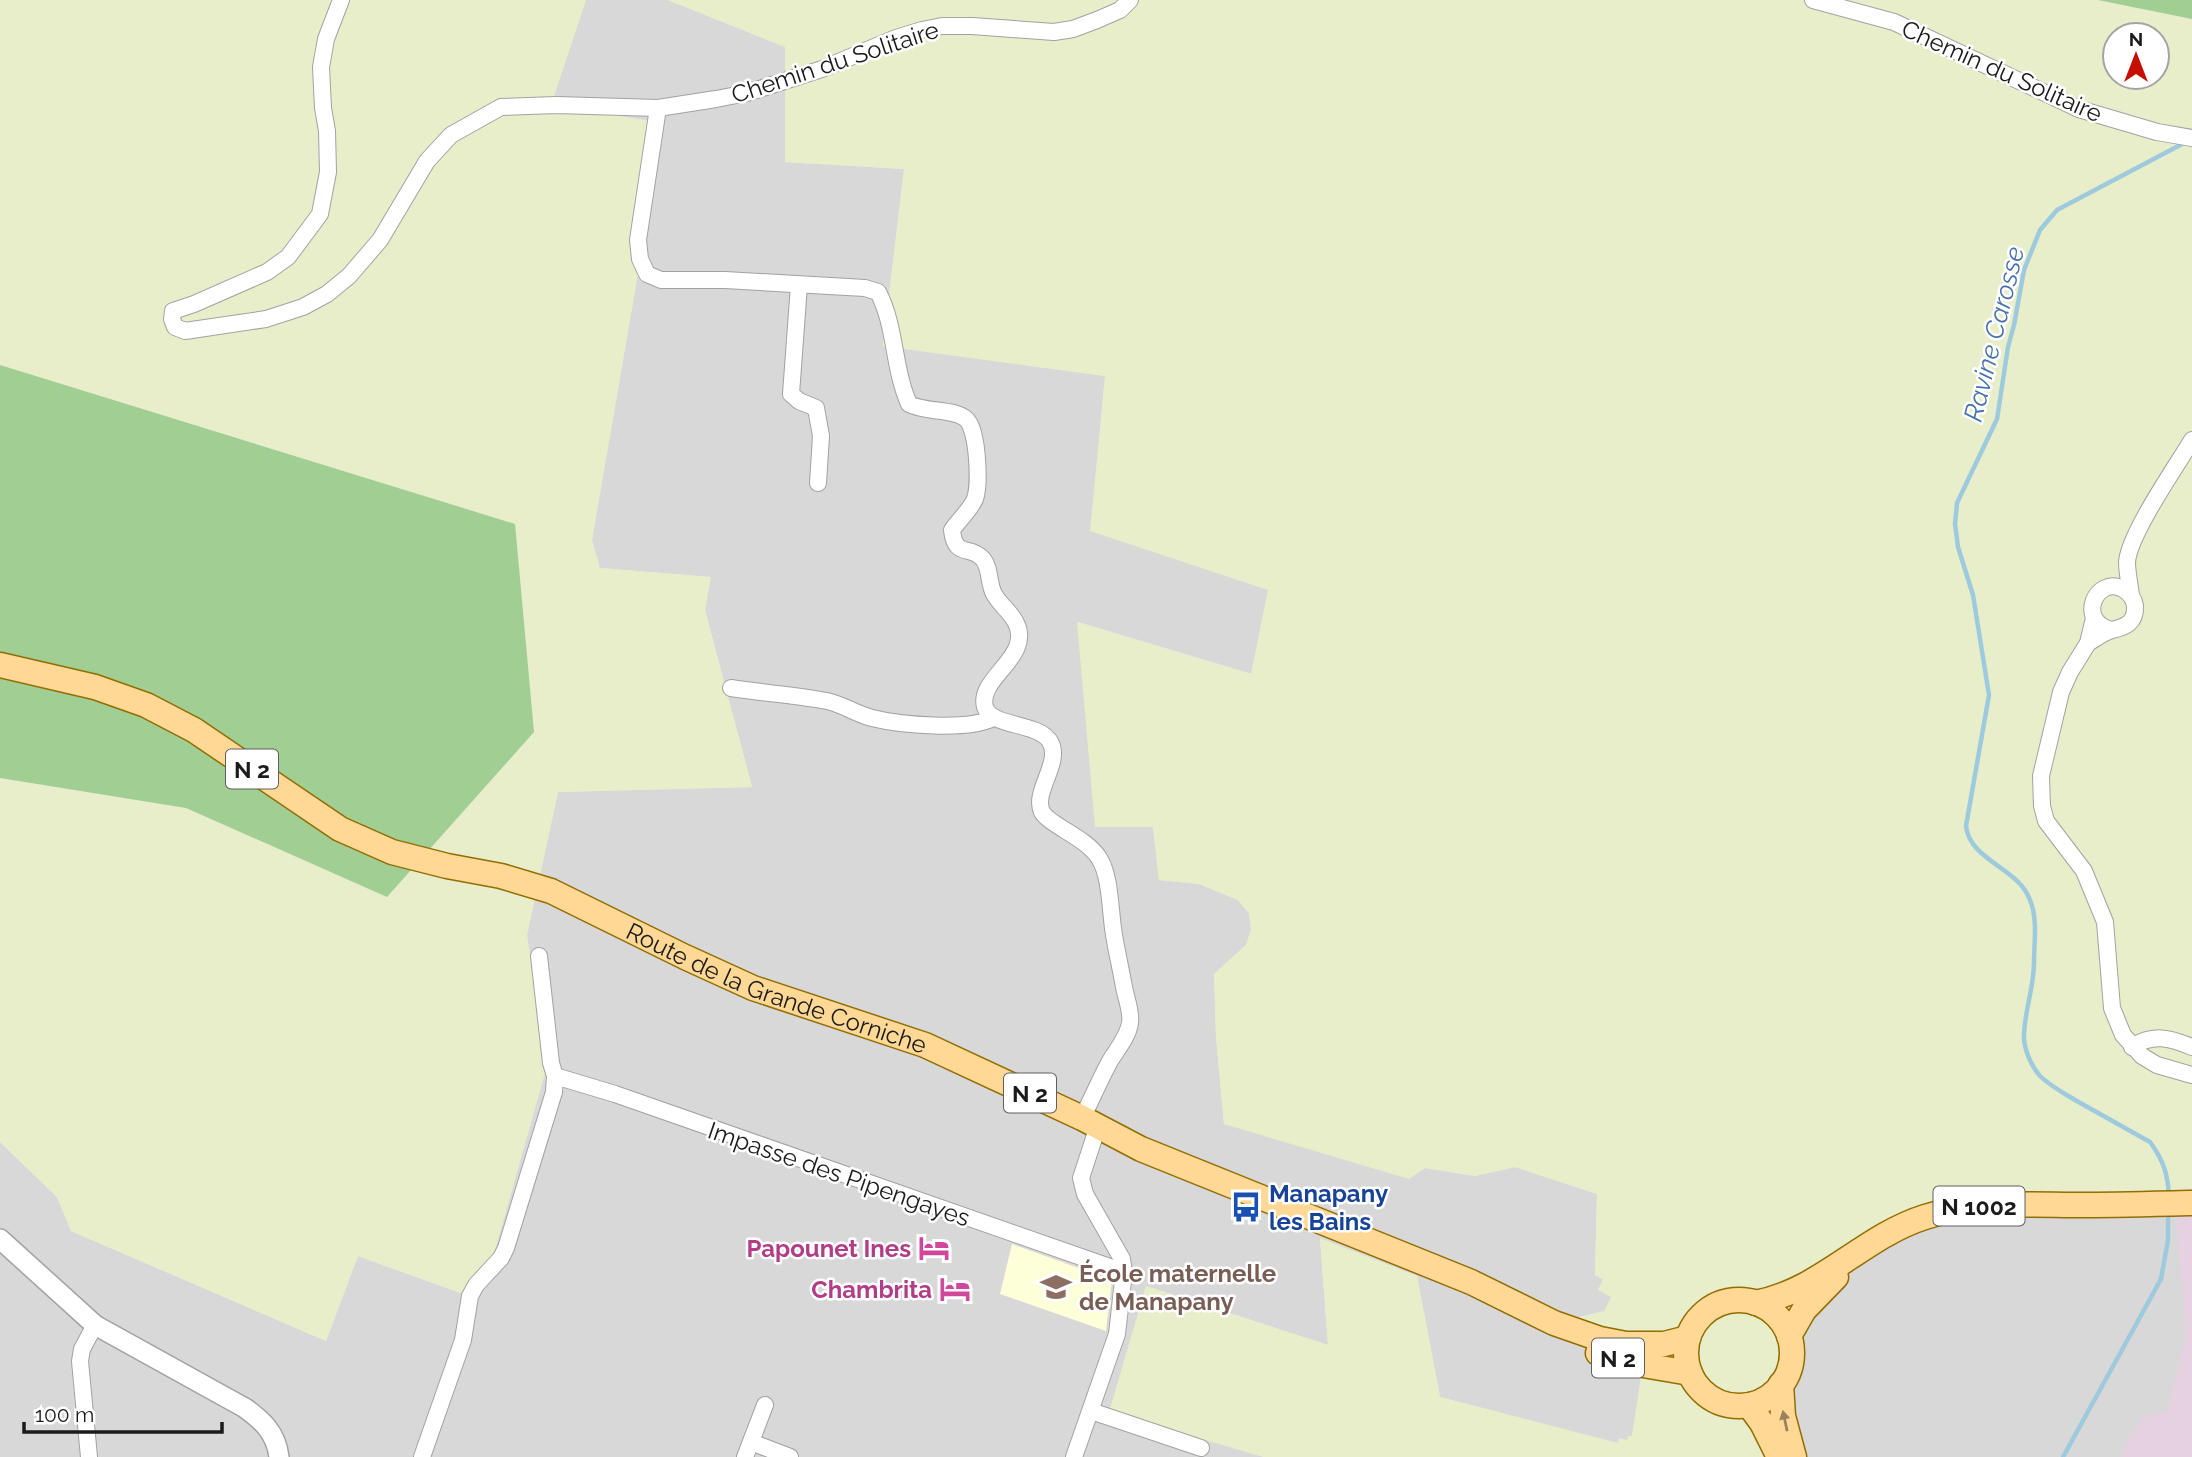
<svg xmlns="http://www.w3.org/2000/svg" width="2192" height="1457" viewBox="0 0 2192 1457" font-family="Raleway,sans-serif">
  <style>
    .residential { fill: #d9d8d8 }
    .industrial { fill: #e6d1e1 }
    .education { fill: #fcffd7 }
    .farmland { fill: #e8edca; fill-rule: evenodd }
    .forest { fill: #a0ce93 }
    .lines { fill: none; stroke-linecap: round; stroke-linejoin: round }
    .stream { stroke: #9ecadd; stroke-width: 4.5 }
    .minor-casing { stroke: #a2a2a2; stroke-width: 18 }
    .tertiary-casing { stroke: #a2a2a2; stroke-width: 22 }
    .primary-casing { stroke: #926d00; stroke-width: 27 }
    .minor { stroke: #fff; stroke-width: 16 }
    .tertiary { stroke: #fff; stroke-width: 19 }
    .primary { stroke: #fed894; stroke-width: 24 }
    .oneway { fill: #98835e }
    .labels { text-anchor: middle; dominant-baseline: central; stroke-width: 5; stroke-linejoin: round; paint-order: stroke }
    .shield { fill: #fff; stroke: #5f5f5f; stroke-width: 2 }
    .shield-label { font-size: 23px; font-weight: bold; fill: #1b1b1b }
    .street-label { font-size: 24px; fill: #1b1b1b; stroke: #fff }
    .transit-label { font-size: 24px; font-weight: bold; fill: #164399; stroke: #fff; text-anchor: start }
    .hotel-label { font-size: 24px; font-weight: bold; fill: #b23c85; stroke: #fff; text-anchor: end }
    .education-label { font-size: 24px; font-weight: bold; fill: #785e54; stroke: #fff; text-anchor: start }
    .water-label { font-size: 26px; font-style: italic; fill: #4671ac; stroke: #fff }
  </style>
  <rect width="100%" height="100%" fill="#edeae0"/>
  <!-- residential -->
  <g class="residential">
    <path d="M586,0H668L785,47V162L904,169L883,346L1105,376L1091,531L1269,590L1252,674L1078,622L1153,827L1159,880L1199,884L1238,900L1249,913L1251,930L1246,945L1214,974L1216,1037L1224,1124L1425,1168L1475,1176L1515,1167L1597,1194L1595,1275L1603,1279L1612,1297L1605,1311L1555,1323L1643,1365L1632,1436L1628,1440L1619,1443L1613,1442L1440,1397L1417,1276L1320,1239L1328,1345L1146,1286L1110,1412L1264,1457H0V1142L57,1197L71,1231L326,1341L358,1256L460,1293L546,1070L527,935L558,792L752,787L705,610L710,577L599,568L592,540L638,273L656,122L551,105Z"/>
    <path d="M2192,1203V1457H1799L1771,1401L1791,1363L1792,1348L1789,1336L1846,1266L1926,1217Z"/>
  </g>
  <!-- industrial -->
  <path class="industrial" d="M2192,1203V1457H2121L2127,1441L2145,1416L2167,1412L2186,1334L2175,1204Z"/>
  <!-- education -->
  <path class="education" d="M1012,1244L1112,1280L1106,1331L1000,1294Z"/>
  <!-- farmland -->
  <g class="farmland">
    <path d="M0,0H586L551,105L656,122L638,273L592,540L600,568L711,577L705,610L752,787L558,792L527,935L546,1070L494,1254L461,1293L358,1256L326,1341L71,1231L57,1197L0,1142V778L186,808L387,897L515,524L0,365Z"/>
    <path d="M668,0H2098L2192,19V1203L2020,1204L1878,1239L1789,1336L1792,1348L1791,1363L1788,1373L1771,1401L1799,1457H1264L1109,1412L1146,1286L1328,1345L1320,1238L1417,1276L1440,1397L1618,1443L1619,1438L1627,1440L1628,1436H1632L1643,1365L1554,1323L1604,1311L1611,1297L1598,1290L1603,1279L1595,1275L1597,1194L1515,1167L1475,1176L1425,1168L1409,1179L1224,1124L1216,1037L1214,974L1246,945L1251,930L1249,913L1238,900L1199,884L1159,880L1153,827H1095L1077,622L1251,674L1268,590L1090,531L1105,376L883,346L904,169L785,162V47ZM2115,35H2157V77H2115Z"/>
  </g>
  <!-- forest -->
  <g class="forest">
    <path d="M2098,0H2192V19Z"/>
    <path d="M0,365L515,524L534,732L387,897L186,808L0,778Z"/>
  </g>
  <g class="lines">
    <!-- stream -->
    <g class="stream">
      <path d="M2169,1197C2168,1175 2164,1161 2150,1142C2125,1128 2100,1114 2075,1100C2064,1093 2050,1086 2040,1076C2032,1067 2024,1050 2024,1037C2024,1012 2034,988 2034,963C2034,943 2038,919 2030,900C2018,867 1970,861 1966,826L1989,695L1973,595L1958,547L1955,524L1957,503L1997,419L2008,347L2014,325L2024,270L2040,230L2057,210L2184,143"/>
      <path d="M2063,1457L2161,1279L2168,1240V1213"/>
    </g>
    <!-- minor casing -->
    <g class="minor-casing">
      <g id="minor">
        <path d="M341,0L326,39L321,67L323,108L327,131L328,172L320,214L288,257L267,272L194,304L173,311L172,319L175,327L185,331L266,319L303,307L327,294L349,276L380,240L427,161L451,135L501,107L556,105L658,108L716,99L747,93L822,69L896,38L922,30L942,26H972L1054,32L1073,29L1097,20L1120,10L1130,0"/>
        <path d="M1813,0L1894,22L2079,109L2157,132L2192,138"/>
        <path d="M658,108L638,240L640,259L647,274L661,280H725L865,288L878,292C896,326 893,368 909,404C926,413 954,408 966,419C978,429 980,484 975,499C970,510 959,520 952,530C955,559 970,544 983,559C991,569 988,583 994,594C1000,605 1011,612 1016,623C1033,657 977,678 985,707C991,727 1035,722 1049,740C1064,761 1032,791 1042,812C1049,825 1087,838 1099,858C1111,876 1110,913 1114,935C1117,953 1121,970 1124,987C1126,998 1132,1013 1130,1023C1128,1037 1117,1049 1110,1061C1100,1079 1092,1099 1082,1118"/>
        <path d="M799,285L791,394L799,401L816,408L821,436L818,483"/>
        <path d="M2131,596C2130,585 2127,573 2127,562C2129,534 2176,467 2192,440"/>
        <path d="M2094,618L2088,643L2070,672L2061,692L2041,776L2042,806L2046,821L2084,871L2105,922L2112,1008L2123,1035L2142,1056L2157,1065L2192,1075"/>
        <path d="M2088,643C2095,639 2104,632 2112,630C2125,627 2136,623 2135,606C2134,599 2130,593 2123,589C2096,575 2076,621 2111,630"/>
        <path d="M731,688C763,693 795,695 827,701C842,704 856,714 872,718C900,725 969,731 993,718"/>
        <path d="M2132,1047C2153,1033 2170,1038 2192,1047"/>
        <path d="M555,1076L615,1094L1124,1272"/>
        <path d="M1091,1411L1201,1448"/>
        <path d="M751,1442L790,1457"/>
        <path d="M89,1457L80,1361L82,1349L95,1325"/>
        <path d="M422,1457L463,1340L470,1296L476,1285L501,1258L506,1248L554,1092L555,1076L551,1063L539,956"/>
        <path d="M745,1457L765,1405"/>
        <path d="M1074,1457L1117,1334L1124,1272L1122,1259L1085,1194L1081,1178L1098,1126"/>
      </g>
    </g>
    <!-- tertiary casing -->
    <g class="tertiary-casing">
      <path id="tertiary" d="M0,1239L95,1325L245,1408C263,1421 276,1433 279,1457"/>
    </g>
    <!-- primary casing -->
    <g class="primary-casing">
      <g id="primary">
        <path id="s1" d="M0,665L95,687L146,705L194,730L340,829L392,852L447,866L501,876L551,891L685,957L753,988L925,1045L1082,1118L1141,1149L1471,1282L1554,1323L1600,1339L1626,1344H1664L1688,1338"/>
        <circle cx="1739" cy="1353" r="53"/>
        <path d="M1755,1303C1821,1291 1862,1237 1925,1217C1977,1200 2031,1205 2085,1205C2121,1205 2156,1204 2192,1203"/>
        <path d="M1789,1336L1804,1310L1836,1277"/>
        <path d="M1598,1353L1643,1365L1690,1373"/>
        <path d="M1781,1384L1783,1416L1794,1457"/>
        <path d="M1749,1405L1762,1423L1779,1457"/>
      </g>
    </g>
    <!-- minor -->
    <use href="#minor" class="minor"/>
    <!-- tertiary -->
    <use href="#tertiary" class="tertiary"/>
    <!-- primary -->
    <use href="#primary" class="primary"/>
  </g>
  <!-- one-way arrows -->
  <defs><path id="oneway-solid" d="M-6-.8H1V-3.2L6.5 0L1 3.2V.8H-6Z" transform="scale(1.75)"/></defs>
  <use class="oneway" href="#oneway-solid" transform="translate(1785 1421) rotate(-102)"/>
  <!-- icons -->
  <defs>
    <g id="bus-bare" transform="scale(2.415)"><path d="M-5-6H5V4H4V6H2V4H-2V6H-4V4H-5ZM-3.5-4V0h7V-4ZM-3.5 1.2v1.5H-2V1.2ZM2 1.2v1.5H3.5V1.2Z" fill="#1a4fb4" stroke="#fff" stroke-width="2.5" paint-order="stroke"/></g>
    <g id="hotel-bare" transform="scale(2.415)"><path d="M-6-4.5h1.5V1H6V5H4.5V3h-9V5H-6ZM-4 0a1.8 1.8 0 1 1 3.6 0ZM.5 0V-2.5h3Q6-2.5 6 0Z" fill="#d1479c" stroke="#fff" stroke-width="2.5" paint-order="stroke"/></g>
    <g id="school-bare" transform="scale(2.415)"><path d="M0-5L7-2L0 1L-7-2ZM-4 1L0 2.5L4 1V4Q0 6-4 4Z" fill="#8d6e63" stroke="#fff" stroke-width="2.5" paint-order="stroke"/></g>
  </defs>
  <g fill-rule="evenodd">
    <use href="#bus-bare" x="1246" y="1207"/>
    <use href="#hotel-bare" x="934" y="1248"/>
    <use href="#school-bare" x="1056" y="1287"/>
    <use href="#hotel-bare" x="955" y="1289"/>
  </g>
  <g class="labels">
    <!-- shield labels -->
    <g class="shield">
      <rect x="226" y="749.5" width="52" height="39" rx="5"/>
      <rect x="1004" y="1073.5" width="52" height="39" rx="5"/>
      <rect x="1933.5" y="1186.5" width="91" height="39" rx="5"/>
      <rect x="1592" y="1338.5" width="52" height="39" rx="5"/>
    </g>
    <g class="shield-label">
      <text x="252" y="769">N 2</text>
      <text x="1030" y="1093">N 2</text>
      <text x="1979" y="1206">N 1002</text>
      <text x="1618" y="1358">N 2</text>
    </g>
    <!-- street labels -->
    <g class="street-label">
      <text transform="translate(835 62) rotate(-18)">Chemin du Solitaire</text>
      <text transform="translate(2002 71) rotate(24)">Chemin du Solitaire</text>
      <text stroke="none"><textPath href="#s1" startOffset="849">Route de la Grande Corniche</textPath></text>
      <text transform="translate(839 1174) rotate(19)">Impasse des Pipengayes</text>
    </g>
    <!-- transit labels -->
    <g class="transit-label">
      <text x="1269" y="1193">Manapany<tspan x="1269" dy="28">les Bains</tspan></text>
    </g>
    <!-- hotel labels -->
    <g class="hotel-label">
      <text x="911" y="1248">Papounet Ines</text>
      <text x="932" y="1289">Chambrita</text>
    </g>
    <!-- education labels -->
    <g class="education-label">
      <text x="1079" y="1273">École maternelle<tspan x="1079" dy="28">de Manapany</tspan></text>
    </g>
    <!-- water labels -->
    <g class="water-label">
      <text transform="translate(1994 334) rotate(-76)">Ravine Carosse</text>
    </g>
  </g>
  <!-- north arrow -->
  <g transform="translate(2136 56)"><circle r="33" fill="#ffffff" stroke="#a4a4a4" stroke-width="2"/>
  <path d="M0-5L12 26L0 18L-12 26Z" fill="#c60f00"/>
  <text y="-10" font-size="19" font-weight="bold" text-anchor="middle" fill="#1b1b1b">N</text>
  </g>
  <!-- scale -->
  <path d="M24 1422v10h198v-10" fill="none" stroke="#1b1b1b" stroke-width="3.5"/>
  <text x="35" y="1422" font-size="21" fill="#1b1b1b" stroke="#ffffff" stroke-width="5" paint-order="stroke">100 m</text>
</svg>
